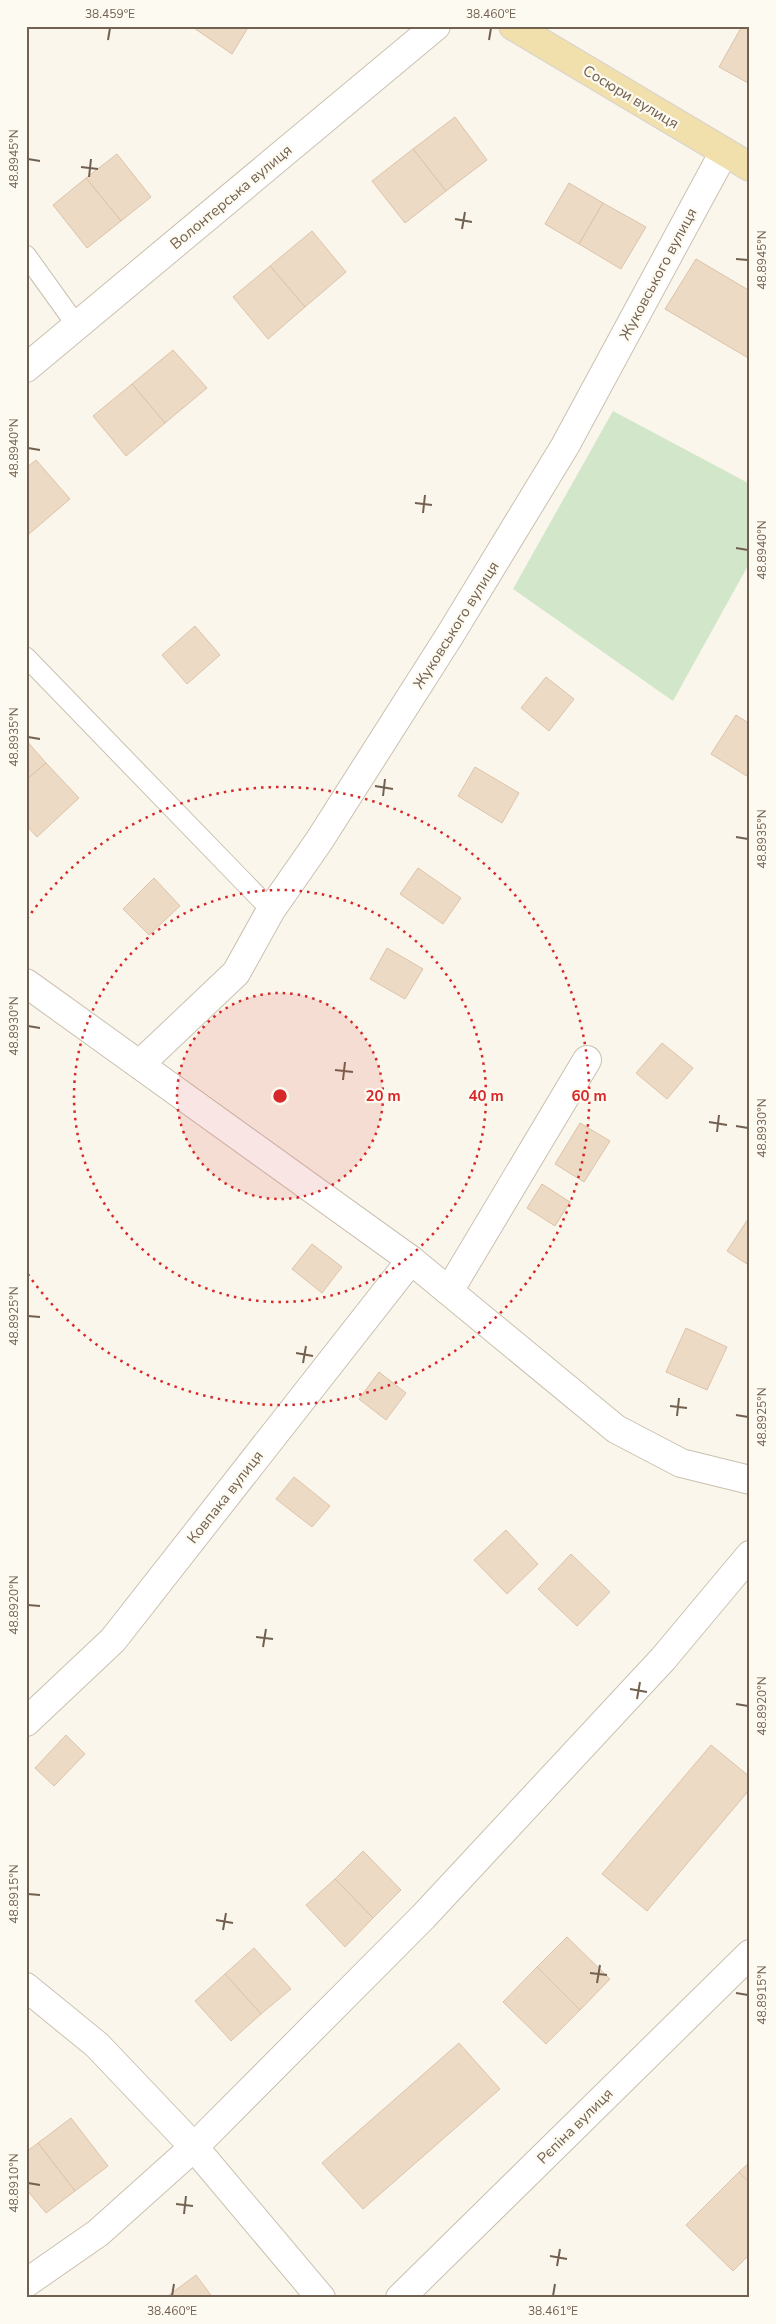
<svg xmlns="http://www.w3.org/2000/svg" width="776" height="2324" viewBox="0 0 776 2324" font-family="'Nunito Sans',sans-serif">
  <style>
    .green { fill: #d2e7ca }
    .building { fill: #eddac5; stroke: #ddc3a8 }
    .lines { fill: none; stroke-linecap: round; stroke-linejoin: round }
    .lane-casing { stroke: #cbc0b1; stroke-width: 21 }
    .street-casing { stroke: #cbc0b1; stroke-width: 30 }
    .primary-casing { stroke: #d8d3ce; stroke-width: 30 }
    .lane { stroke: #fff; stroke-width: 19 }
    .street { stroke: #fff; stroke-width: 28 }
    .primary { stroke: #f1e0ab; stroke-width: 28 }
    .ticks { fill: none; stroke: #726150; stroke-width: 2 }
    .ring { fill: none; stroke: #d62828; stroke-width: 2.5; stroke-dasharray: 2.5 5 }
    .labels { text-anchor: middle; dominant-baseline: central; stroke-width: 4.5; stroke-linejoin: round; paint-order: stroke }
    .street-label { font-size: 15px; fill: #726150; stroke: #fdfaf1 }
    .centre { fill: #d62828; stroke: #fdfaf1; stroke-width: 2.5 }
    .ring-label { font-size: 15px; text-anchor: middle; font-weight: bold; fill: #d62828; stroke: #fdfaf1; stroke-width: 4.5; stroke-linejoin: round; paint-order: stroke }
    .neatline { fill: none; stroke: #726150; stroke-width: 2 }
    .ticks-label { font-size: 12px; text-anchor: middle; fill: #726150 }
  </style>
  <rect width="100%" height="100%" fill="#faf6eb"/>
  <!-- green -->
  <path class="green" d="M613,411L750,484V562L673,701L513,589Z"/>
  <!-- building -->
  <g class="building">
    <path d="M191,26H249L232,54Z"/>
    <path d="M742,26H750V84L719,67Z"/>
    <path d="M455,117L487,160L446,191L413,149Z"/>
    <path d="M413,149L446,191L405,223L372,181Z"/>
    <path d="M117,154L151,197L121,221L86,178Z"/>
    <path d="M86,178L121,221L87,248L53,205Z"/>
    <path d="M569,183L603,203L579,244L545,224Z"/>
    <path d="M603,203L646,227L621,269L579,244Z"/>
    <path d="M312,231L346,272L305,307L270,266Z"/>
    <path d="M696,259L750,291V359L665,309Z"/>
    <path d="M270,266L305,307L268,339L233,297Z"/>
    <path d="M173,350L207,388L165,423L132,384Z"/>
    <path d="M132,384L165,423L126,456L93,416Z"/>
    <path d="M36,460L70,499L29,534L26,531V468Z"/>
    <path d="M195,626L220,655L187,684L162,655Z"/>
    <path d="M546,677L574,699L549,731L521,708Z"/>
    <path d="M736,715L750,724V778L711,754Z"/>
    <path d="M26,740L46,763L26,780Z"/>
    <path d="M46,763L79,798L37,837L26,825V780Z"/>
    <path d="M475,767L519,793L502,823L458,796Z"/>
    <path d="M418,868L461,898L443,924L400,894Z"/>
    <path d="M154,878L180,906L149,935L123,909Z"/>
    <path d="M387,948L423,969L405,999L370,979Z"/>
    <path d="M662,1043L693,1068L667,1099L636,1073Z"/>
    <path d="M580,1123L610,1141L584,1182L555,1164Z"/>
    <path d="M542,1184L570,1202L555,1226L527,1208Z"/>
    <path d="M750,1216V1266L727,1251Z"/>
    <path d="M312,1244L342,1267L322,1293L292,1269Z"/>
    <path d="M686,1328L727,1347L707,1390L666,1372Z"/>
    <path d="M379,1372L406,1393L386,1420L359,1399Z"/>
    <path d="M294,1477L330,1506L312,1527L276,1499Z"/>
    <path d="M506,1530L538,1564L507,1594L474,1560Z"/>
    <path d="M571,1554L610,1592L577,1626L538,1589Z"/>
    <path d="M66,1735L85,1754L54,1786L35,1768Z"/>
    <path d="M711,1745L750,1777V1789L647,1911L602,1874Z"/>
    <path d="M363,1851L401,1890L373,1918L335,1879Z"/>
    <path d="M335,1879L373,1918L345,1947L306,1905Z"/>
    <path d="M567,1937L610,1979L580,2010L537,1967Z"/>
    <path d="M254,1948L291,1989L261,2014L225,1974Z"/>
    <path d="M537,1967L580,2010L546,2044L503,2002Z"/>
    <path d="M225,1974L261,2014L231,2041L195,2001Z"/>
    <path d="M459,2043L500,2089L363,2209L322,2163Z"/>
    <path d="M71,2118L108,2166L75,2191L38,2143Z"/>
    <path d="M38,2143L75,2191L46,2213L26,2189V2152Z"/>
    <path d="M750,2162V2183L739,2172Z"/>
    <path d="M739,2172L750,2183V2254L733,2271L686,2225Z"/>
    <path d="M196,2275L213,2298H165Z"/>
  </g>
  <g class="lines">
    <!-- lane casing -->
    <g class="lane-casing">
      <g id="lane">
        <path d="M26,255L77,326"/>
        <path d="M26,657L271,910"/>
      </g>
    </g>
    <!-- street casing -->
    <g class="street-casing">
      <g id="street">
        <path d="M26,368L436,26"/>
        <path d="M26,983L411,1260L616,1429L681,1463L750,1480"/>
        <path d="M140,1064L236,973L271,910L319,841L450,635L565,446L724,152"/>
        <path d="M449,1291L587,1060"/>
        <path d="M26,1722L113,1640L411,1260"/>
        <path d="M26,1987L97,2045L194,2147L321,2298"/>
        <path d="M26,2283L98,2233L194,2147L423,1917L663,1659L750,1555"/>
        <path d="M400,2298L750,1954"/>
      </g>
    </g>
    <!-- primary casing -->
    <g class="primary-casing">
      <path id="primary" d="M513,26L750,167"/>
    </g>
    <!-- lane -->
    <use href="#lane" class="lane"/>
    <!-- street -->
    <use href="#street" class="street"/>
    <!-- primary -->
    <use href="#primary" class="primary"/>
  </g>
  <!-- ticks -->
  <path class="ticks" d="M108,40L110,28M489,40L491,28M28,159L40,161M81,167L98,169M89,177L91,159M455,219L472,222M462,229L465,212M736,259L748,260M28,448L40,450M415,503L432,505M423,513L425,495M736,548L748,550M28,737L40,739M375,786L393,789M383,796L385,779M736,837L748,839M28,1026L40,1028M335,1070L353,1072M343,1080L345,1062M709,1122L727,1125M736,1126L748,1128M717,1132L719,1115M28,1316L40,1317M296,1353L313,1356M303,1363L306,1346M670,1406L687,1408M736,1415L748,1417M677,1416L679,1398M28,1605L40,1606M256,1637L273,1639M263,1647L266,1629M630,1689L647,1692M637,1699L640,1682M736,1704L748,1706M28,1894L40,1895M216,1920L233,1923M223,1930L226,1913M590,1973L607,1975M597,1983L600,1965M736,1993L748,1995M28,2183L40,2185M176,2204L193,2206M184,2214L186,2196M550,2256L567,2259M557,2266L560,2249M172,2296L174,2284M553,2296L555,2284"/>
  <!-- distance rings -->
  <circle cx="280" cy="1096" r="103" fill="#d62828" fill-opacity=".12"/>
  <g class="ring">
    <circle cx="280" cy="1096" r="103"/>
    <circle cx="280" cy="1096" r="206"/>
    <path d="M27 919A309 309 0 1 1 27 1273"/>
  </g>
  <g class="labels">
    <!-- street labels -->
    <g class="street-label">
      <text transform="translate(631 97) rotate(31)">Сосюри вулиця</text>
      <text transform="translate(231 197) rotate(-40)">Волонтерська вулиця</text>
      <text transform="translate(658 274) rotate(-62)">Жуковського вулиця</text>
      <text transform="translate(456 625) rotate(-58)">Жуковського вулиця</text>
      <text transform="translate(225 1497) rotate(-52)">Ковпака вулиця</text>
      <text transform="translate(575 2126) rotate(-45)">Рєпіна вулиця</text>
    </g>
  </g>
  <circle cx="280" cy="1096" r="8" class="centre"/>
  <g class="ring-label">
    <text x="383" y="1101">20 m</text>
    <text x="486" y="1101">40 m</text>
    <text x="589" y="1101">60 m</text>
  </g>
  <!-- border -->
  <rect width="776" height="2324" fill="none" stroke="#fdfaf1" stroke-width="55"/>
  <rect x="28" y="28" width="720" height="2268" class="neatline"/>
  <g class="ticks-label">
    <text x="110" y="18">38.459°E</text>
    <text x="491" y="18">38.460°E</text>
    <text transform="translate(14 159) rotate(-90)" y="4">48.8945°N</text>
    <text transform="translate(762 260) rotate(-90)" y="4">48.8945°N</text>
    <text transform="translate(14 448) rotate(-90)" y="4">48.8940°N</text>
    <text transform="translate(762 550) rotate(-90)" y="4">48.8940°N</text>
    <text transform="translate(14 737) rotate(-90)" y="4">48.8935°N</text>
    <text transform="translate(762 839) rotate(-90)" y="4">48.8935°N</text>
    <text transform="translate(14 1026) rotate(-90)" y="4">48.8930°N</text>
    <text transform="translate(762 1128) rotate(-90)" y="4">48.8930°N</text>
    <text transform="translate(14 1316) rotate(-90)" y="4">48.8925°N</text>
    <text transform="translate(762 1417) rotate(-90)" y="4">48.8925°N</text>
    <text transform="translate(14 1605) rotate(-90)" y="4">48.8920°N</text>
    <text transform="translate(762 1706) rotate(-90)" y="4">48.8920°N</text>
    <text transform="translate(14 1894) rotate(-90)" y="4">48.8915°N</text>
    <text transform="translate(762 1995) rotate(-90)" y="4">48.8915°N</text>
    <text transform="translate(14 2183) rotate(-90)" y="4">48.8910°N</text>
    <text x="172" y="2315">38.460°E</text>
    <text x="553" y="2315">38.461°E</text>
  </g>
</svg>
